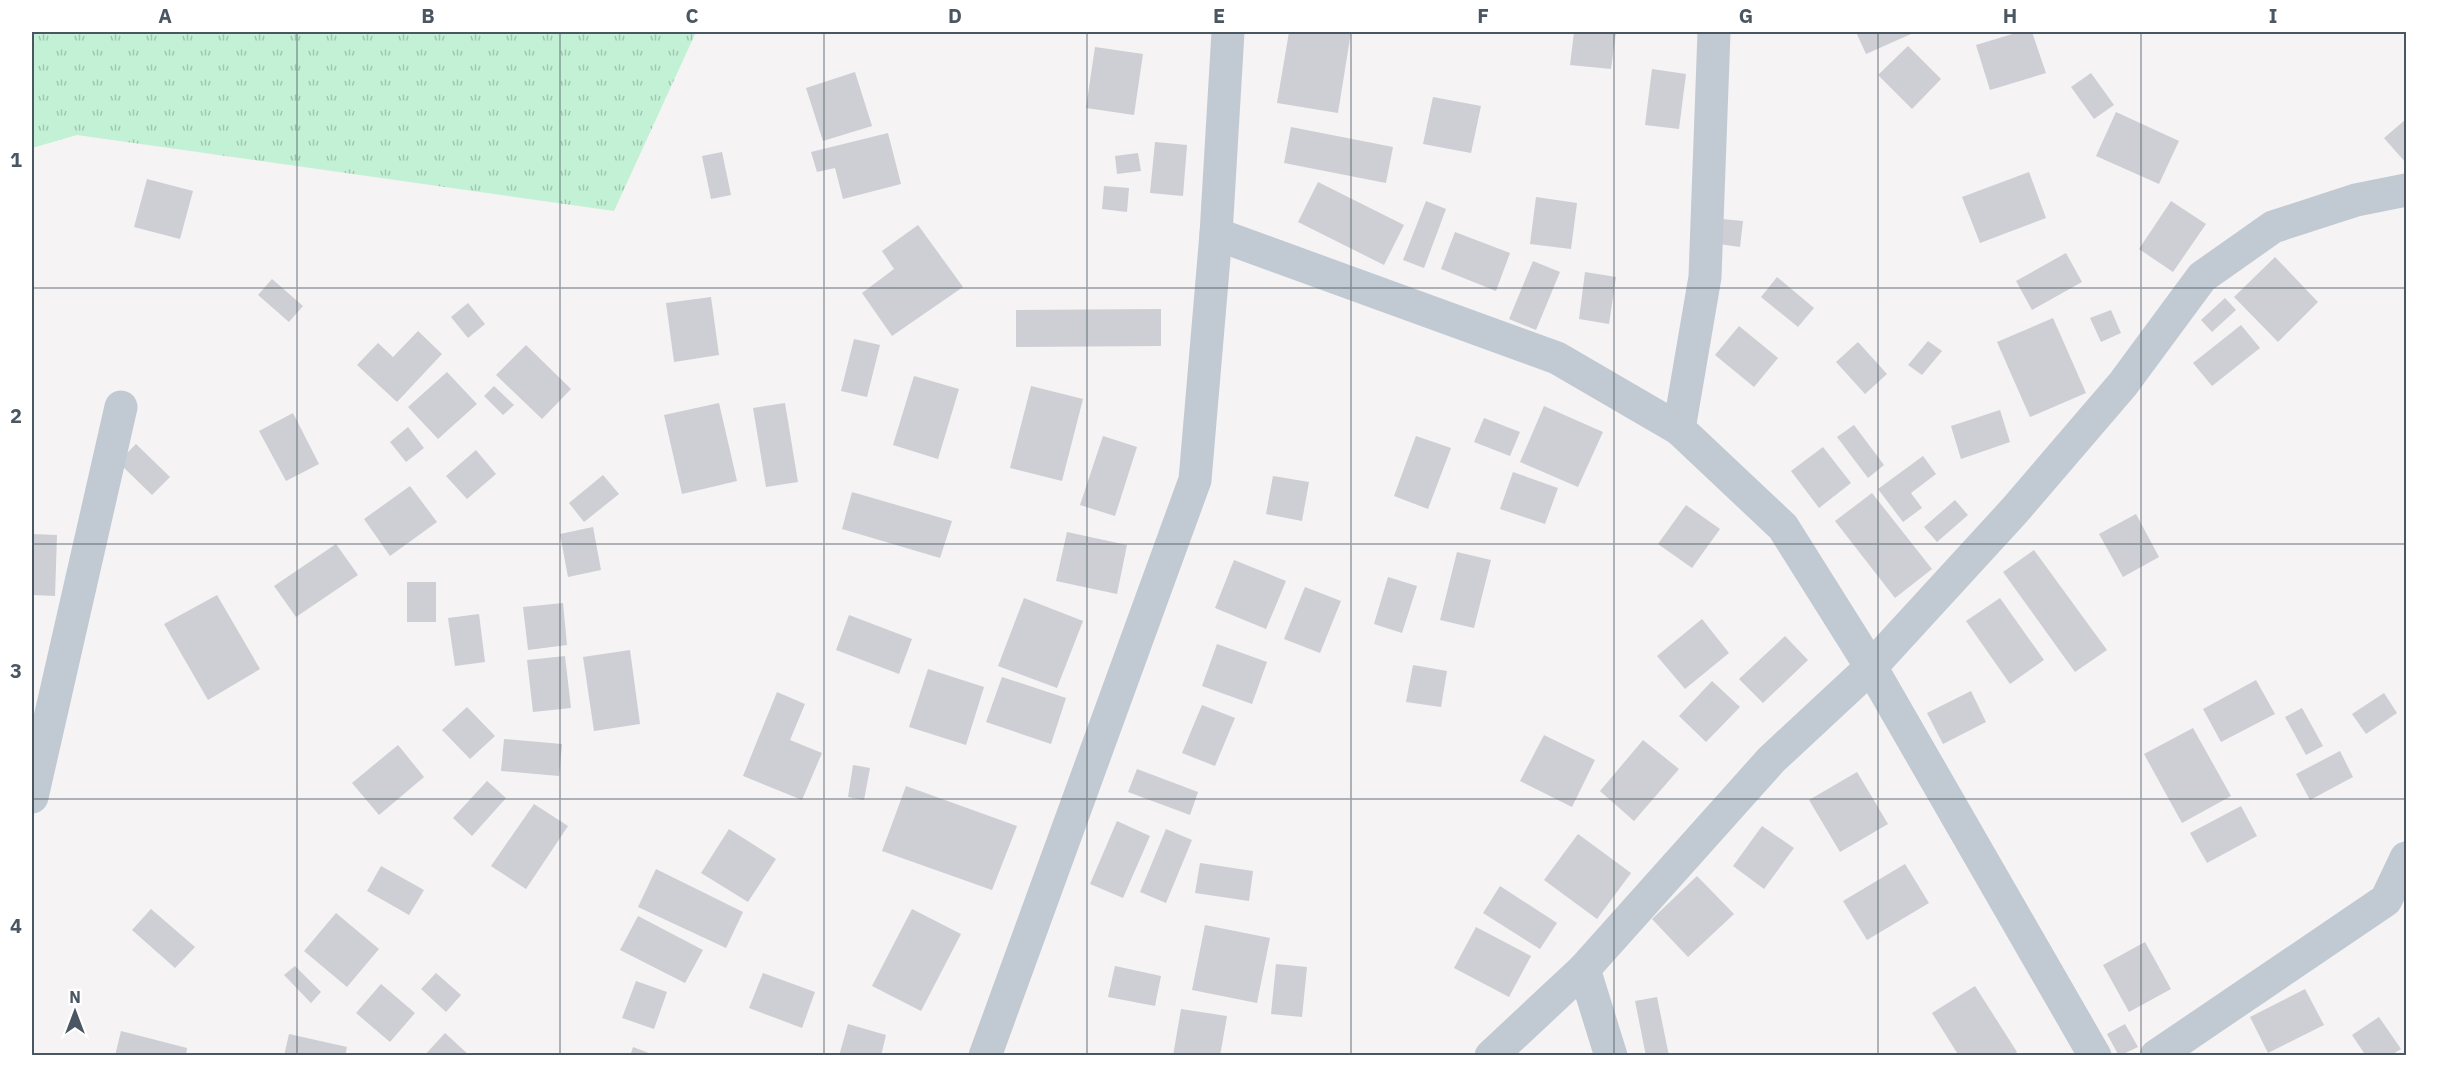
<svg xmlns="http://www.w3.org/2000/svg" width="2438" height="1087" viewBox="0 0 2438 1087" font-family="'IBM Plex Sans',sans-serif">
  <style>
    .grass { fill: url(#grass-tufts) }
    .building { fill: #cdcfd5 }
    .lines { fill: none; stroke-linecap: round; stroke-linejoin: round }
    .minor { stroke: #c1cad2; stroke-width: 33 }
    .grid { fill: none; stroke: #4a5661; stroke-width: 1.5; stroke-opacity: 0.55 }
    .neatline { fill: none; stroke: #4a5661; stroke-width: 2 }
    .grid-label { font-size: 20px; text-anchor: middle; font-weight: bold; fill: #4a5661 }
  </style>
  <defs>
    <pattern id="grass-tufts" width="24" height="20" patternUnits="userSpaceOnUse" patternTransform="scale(1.5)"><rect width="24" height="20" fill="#c3f1d5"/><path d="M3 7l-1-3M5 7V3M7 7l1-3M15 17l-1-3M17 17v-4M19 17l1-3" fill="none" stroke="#a0c6b0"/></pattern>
  </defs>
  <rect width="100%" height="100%" fill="#f5f3f3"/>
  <!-- grass -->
  <path class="grass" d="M32,32H696L614,211L77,135L32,148Z"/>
  <!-- building -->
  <g class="building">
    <path d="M1289,32H1351L1338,113L1277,103Z"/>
    <path d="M1574,32H1616L1611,69L1570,65Z"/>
    <path d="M1856,32H1910L1911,34L1866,54Z"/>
    <path d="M2019,32H2032L2046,73L1990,90L1976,45Z"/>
    <path d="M1908,46L1941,79L1912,109L1878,75Z"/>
    <path d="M1095,47L1143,54L1134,115L1086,108Z"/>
    <path d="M1652,69L1686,74L1679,129L1645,125Z"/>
    <path d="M855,72L872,126L823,141L806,88Z"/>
    <path d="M2091,73L2114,105L2094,119L2071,87Z"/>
    <path d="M1433,97L1481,106L1471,153L1423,144Z"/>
    <path d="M2116,112L2179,141L2159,184L2096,156Z"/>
    <path d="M2405,120L2406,122V163L2384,138Z"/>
    <path d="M1291,127L1393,147L1386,183L1284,163Z"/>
    <path d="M888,133L901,184L843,199L835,168L817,172L811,152Z"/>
    <path d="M1155,142L1187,145L1183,196L1150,193Z"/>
    <path d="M722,152L731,195L711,199L702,156Z"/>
    <path d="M1138,153L1141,171L1117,174L1115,156Z"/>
    <path d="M2029,172L2046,218L1980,243L1962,197Z"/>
    <path d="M147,179L193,191L180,239L134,227Z"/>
    <path d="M1318,182L1404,225L1384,265L1298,222Z"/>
    <path d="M1104,186L1129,188L1127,212L1102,209Z"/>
    <path d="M1536,197L1577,203L1571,249L1530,244Z"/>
    <path d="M1426,201L1446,209L1424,268L1403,260Z"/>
    <path d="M2171,201L2206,224L2173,272L2139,249Z"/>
    <path d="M1722,219L1743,221L1740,247L1719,244Z"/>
    <path d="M918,225L963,287L892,336L862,293L894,269L882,251Z"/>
    <path d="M1455,232L1510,253L1496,291L1441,269Z"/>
    <path d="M2066,253L2082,282L2032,310L2016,281Z"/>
    <path d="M2275,257L2318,302L2278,342L2234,297Z"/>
    <path d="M1533,261L1560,272L1536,330L1509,319Z"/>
    <path d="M1585,272L1616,277L1609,324L1579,319Z"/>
    <path d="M1777,277L1814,308L1798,327L1761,297Z"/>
    <path d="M272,279L303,306L289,322L258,295Z"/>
    <path d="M711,297L719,355L674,362L666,303Z"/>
    <path d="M2225,298L2236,310L2212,332L2201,320Z"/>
    <path d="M468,303L485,324L468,338L451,317Z"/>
    <path d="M1161,309V346L1016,347V310Z"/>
    <path d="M2111,310L2121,333L2101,342L2090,318Z"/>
    <path d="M2053,318L2086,393L2030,417L1997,342Z"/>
    <path d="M2241,325L2260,348L2212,386L2193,363Z"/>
    <path d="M1739,326L1778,358L1754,387L1715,355Z"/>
    <path d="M418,331L442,354L397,402L357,365L378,343L393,357Z"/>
    <path d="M854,339L880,345L867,397L841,391Z"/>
    <path d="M1928,341L1942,351L1922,375L1908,365Z"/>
    <path d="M1858,342L1887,374L1865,394L1836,362Z"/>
    <path d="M526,345L571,389L542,419L496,375Z"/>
    <path d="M447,372L477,404L438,439L408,407Z"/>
    <path d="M914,376L959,389L938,459L893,445Z"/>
    <path d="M494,386L514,405L503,415L484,396Z"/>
    <path d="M1031,386L1083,399L1062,481L1010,468Z"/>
    <path d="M719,403L737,481L682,494L664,415Z"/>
    <path d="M785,403L798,482L766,487L753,408Z"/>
    <path d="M1544,406L1603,432L1578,487L1520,462Z"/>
    <path d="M2000,410L2010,442L1961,459L1951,426Z"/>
    <path d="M293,413L319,464L286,481L259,431Z"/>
    <path d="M1484,418L1520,432L1510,456L1474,442Z"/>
    <path d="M1854,425L1884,465L1868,478L1837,437Z"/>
    <path d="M408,427L424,448L406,462L390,442Z"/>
    <path d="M1103,436L1137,447L1115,516L1080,505Z"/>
    <path d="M1416,436L1451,448L1428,509L1394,496Z"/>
    <path d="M136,444L170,477L152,495L118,462Z"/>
    <path d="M1823,447L1851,483L1819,508L1791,471Z"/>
    <path d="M476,450L496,474L467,499L446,476Z"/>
    <path d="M1923,456L1936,474L1911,493L1922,508L1903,522L1878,489Z"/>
    <path d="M1513,472L1558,488L1545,524L1500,509Z"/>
    <path d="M603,475L619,494L584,522L569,503Z"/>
    <path d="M1273,476L1309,482L1302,521L1266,514Z"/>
    <path d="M410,486L437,522L390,556L364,519Z"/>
    <path d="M852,492L952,521L940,558L842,529Z"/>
    <path d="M1872,493L1932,569L1895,598L1835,521Z"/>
    <path d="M1955,500L1968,515L1937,542L1924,527Z"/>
    <path d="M1686,505L1720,529L1692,568L1658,544Z"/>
    <path d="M2136,514L2159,557L2123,577L2099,534Z"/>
    <path d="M593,527L601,570L568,577L560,534Z"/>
    <path d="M1067,532L1127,545L1117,594L1056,581Z"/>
    <path d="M32,534L57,535L55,596L32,595Z"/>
    <path d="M336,544L358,575L296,617L274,586Z"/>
    <path d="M2034,550L2107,650L2075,672L2003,572Z"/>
    <path d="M1457,552L1491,560L1474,628L1440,620Z"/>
    <path d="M1234,560L1286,581L1266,629L1215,608Z"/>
    <path d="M1388,577L1417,586L1402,633L1374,624Z"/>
    <rect x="407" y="582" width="29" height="40"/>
    <path d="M1305,587L1341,601L1320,653L1284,639Z"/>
    <path d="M217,595L260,669L208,700L164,624Z"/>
    <path d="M1024,598L1083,621L1057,688L998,666Z"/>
    <path d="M2000,598L2044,660L2010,684L1966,621Z"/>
    <path d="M563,603L567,645L528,650L523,607Z"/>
    <path d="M479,614L485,662L455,666L448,618Z"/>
    <path d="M849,615L912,639L899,674L836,650Z"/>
    <path d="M1702,619L1729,653L1685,689L1657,656Z"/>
    <path d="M1785,636L1808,660L1763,703L1739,679Z"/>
    <path d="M1217,644L1267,662L1252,704L1202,686Z"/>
    <path d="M630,650L640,724L594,731L583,657Z"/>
    <path d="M565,656L571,708L533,712L527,660Z"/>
    <path d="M1413,665L1447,671L1441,707L1406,702Z"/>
    <path d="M928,669L984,687L966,745L909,727Z"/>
    <path d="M1002,677L1066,698L1051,744L986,722Z"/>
    <path d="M2256,680L2275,714L2221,742L2203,709Z"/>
    <path d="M1712,681L1740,707L1706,742L1679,716Z"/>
    <path d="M1971,691L1986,722L1943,744L1927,713Z"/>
    <path d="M777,692L805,704L790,740L822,753L802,800L743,776Z"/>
    <path d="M2384,693L2397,713L2366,734L2352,714Z"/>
    <path d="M1202,705L1235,718L1215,766L1182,753Z"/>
    <path d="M467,707L495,736L470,759L442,730Z"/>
    <path d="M2302,708L2323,746L2306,755L2285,717Z"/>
    <path d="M2193,728L2231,796L2182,823L2144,754Z"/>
    <path d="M1544,735L1595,760L1572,807L1520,781Z"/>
    <path d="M504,739L562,744L559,776L501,771Z"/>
    <path d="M1643,740L1679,769L1634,821L1600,791Z"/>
    <path d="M398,745L424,777L379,815L352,783Z"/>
    <path d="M2340,751L2353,777L2310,800L2296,774Z"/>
    <path d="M853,765L870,768L864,800L848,797Z"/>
    <path d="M1137,769L1198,792L1190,815L1128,792Z"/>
    <path d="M1857,772L1888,824L1840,852L1809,800Z"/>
    <path d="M487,781L506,798L472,836L453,818Z"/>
    <path d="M906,786L1017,826L992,890L882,851Z"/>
    <path d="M534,804L568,826L526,889L491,866Z"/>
    <path d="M2241,806L2257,836L2207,863L2190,833Z"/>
    <path d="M1117,821L1150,836L1123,898L1090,884Z"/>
    <path d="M1762,826L1794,848L1764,889L1733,866Z"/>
    <path d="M729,829L776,859L748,902L701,873Z"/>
    <path d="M1166,829L1192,840L1166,903L1140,892Z"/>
    <path d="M1578,834L1631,873L1597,919L1544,880Z"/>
    <path d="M1200,863L1253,871L1249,901L1195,893Z"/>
    <path d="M1905,864L1929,903L1867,940L1843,901Z"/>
    <path d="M381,866L424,890L409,915L367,891Z"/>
    <path d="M656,869L743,912L726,948L638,907Z"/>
    <path d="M1697,876L1734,914L1688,957L1652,919Z"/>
    <path d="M1500,886L1557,923L1540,949L1483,913Z"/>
    <path d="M151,909L195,947L175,968L132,930Z"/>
    <path d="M912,909L961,934L921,1011L872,986Z"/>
    <path d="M336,913L379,949L347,987L304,951Z"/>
    <path d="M638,916L703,950L685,983L620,950Z"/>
    <path d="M1205,925L1270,938L1257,1003L1192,990Z"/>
    <path d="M1476,927L1531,956L1509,997L1454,968Z"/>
    <path d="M2145,942L2171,989L2129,1012L2103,965Z"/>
    <path d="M1276,964L1307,967L1302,1017L1271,1014Z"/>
    <path d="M295,966L321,992L311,1003L284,975Z"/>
    <path d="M1115,966L1161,976L1155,1006L1108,997Z"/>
    <path d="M436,973L461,995L446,1012L421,989Z"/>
    <path d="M763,973L815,992L802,1028L749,1008Z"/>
    <path d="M636,981L667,992L654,1029L622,1018Z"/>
    <path d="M381,984L415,1013L390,1042L356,1013Z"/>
    <path d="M1975,986L2017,1052L2012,1056H1959L1932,1013Z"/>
    <path d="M2305,989L2324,1025L2268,1053L2250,1017Z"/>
    <path d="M1657,997L1669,1056H1646L1635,1001Z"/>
    <path d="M1181,1009L1227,1016L1220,1056H1173Z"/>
    <path d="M2379,1017L2401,1049L2390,1056H2366L2352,1035Z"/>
    <path d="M848,1024L886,1035L881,1056H839Z"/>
    <path d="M2125,1024L2138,1047L2119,1056L2107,1034Z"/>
    <path d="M121,1031L187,1048L186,1056H115Z"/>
    <path d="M445,1033L470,1056H424Z"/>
    <path d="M289,1034L347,1047L345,1056H284Z"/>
    <path d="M633,1047L654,1055V1056H630Z"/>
  </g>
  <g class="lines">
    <!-- minor -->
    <g class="minor">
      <path d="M1216,234L1557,358L1679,429L1783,527L1871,667L2095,1056"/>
      <path d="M1679,429L1705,277L1714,32"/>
      <path d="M32,797L121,407"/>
      <path d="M1584,969L1611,1056"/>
      <path d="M985,1056L1195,480L1216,234L1228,32"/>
      <path d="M1491,1056L1584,969L1771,760L1871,667L2015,510L2123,384L2202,277L2273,227L2356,200L2406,190"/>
      <path d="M2156,1056L2386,900L2406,858"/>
    </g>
  </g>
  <!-- grid -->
  <path class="grid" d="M297,32V1056M560,32V1056M824,32V1056M1087,32V1056M1351,32V1056M1614,32V1056M1878,32V1056M2141,32V1056M32,288H2406M32,544H2406M32,799H2406"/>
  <!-- border -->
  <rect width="2438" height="1087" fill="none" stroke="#ffffff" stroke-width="66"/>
  <!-- north arrow -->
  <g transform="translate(75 1012)" stroke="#ffffff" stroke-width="4.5" paint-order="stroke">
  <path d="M0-4.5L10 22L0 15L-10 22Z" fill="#4a5661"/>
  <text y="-9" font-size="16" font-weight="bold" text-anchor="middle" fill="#4a5661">N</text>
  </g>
  <rect x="33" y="33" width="2372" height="1021" class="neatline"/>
  <g class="grid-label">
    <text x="165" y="23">A</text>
    <text x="428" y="23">B</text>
    <text x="692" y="23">C</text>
    <text x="955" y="23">D</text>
    <text x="1219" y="23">E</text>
    <text x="1483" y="23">F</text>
    <text x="1746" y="23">G</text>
    <text x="2010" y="23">H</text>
    <text x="2273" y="23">I</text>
    <text x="16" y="167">1</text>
    <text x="16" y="423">2</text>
    <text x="16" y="678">3</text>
    <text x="16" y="933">4</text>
  </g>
</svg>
